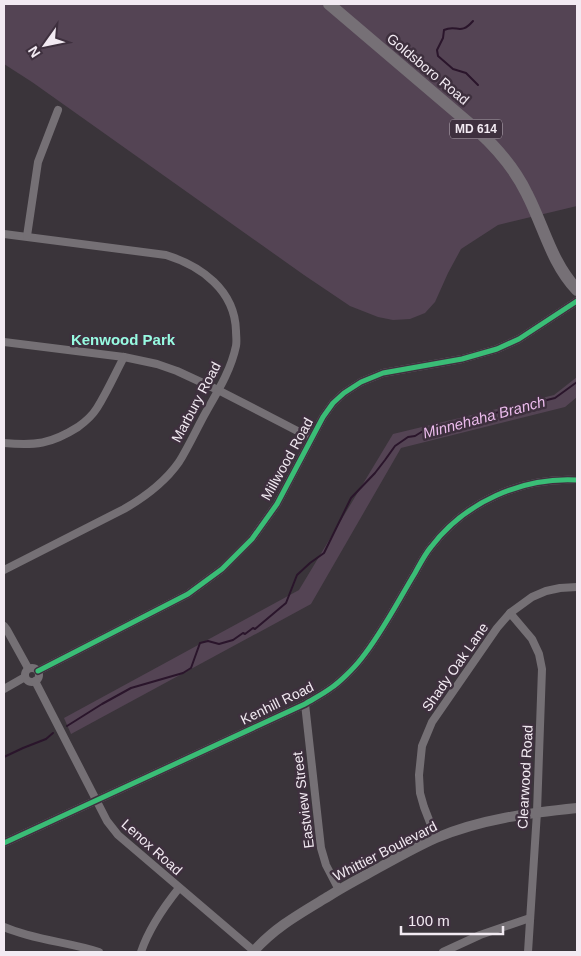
<svg xmlns="http://www.w3.org/2000/svg" width="581" height="956" viewBox="0 0 581 956" font-family="Helvetica,sans-serif">
  <style>
    .green { fill: #544454 }
    .lines { fill: none; stroke-linecap: round; stroke-linejoin: round }
    .stream { stroke: #2a152b; stroke-width: 2 }
    .minor { stroke: #757075; stroke-width: 8 }
    .tertiary { stroke: #757075; stroke-width: 10 }
    .primary { stroke: #767076; stroke-width: 12 }
    .cycleway-casing { stroke: #3e303e; stroke-width: 8 }
    .cycleway { stroke: #3abd76; stroke-width: 5 }
    .labels { text-anchor: middle; dominant-baseline: central; stroke-width: 5; stroke-linejoin: round; paint-order: stroke }
    .shield { fill: #3e303e; stroke: #bcb2bc; stroke-width: 1 }
    .shield-label { font-size: 12px; font-weight: bold; fill: #f2eaf2 }
    .street-label { font-size: 14px; fill: #f2eaf2; stroke: #3e303e }
    .neighbourhood-label { font-size: 15px; font-weight: bold; fill: #97fae1; stroke: #3e303e }
    .water-label { font-size: 15px; font-style: italic; fill: #ebbbec; stroke: #3e303e }
  </style>
  <rect width="100%" height="100%" fill="#3a343a"/>
  <!-- green -->
  <g class="green">
    <path d="M4,4H577V206L498,225L461,249L448,273L435,302L425,313L410,319L393,320L378,317L350,306L304,275L32,82L4,64Z"/>
    <path d="M577,377V397L565,407L401,448L311,604L71,734L64,718L299,590L393,434L554,395Z"/>
  </g>
  <g class="lines">
    <!-- stream -->
    <g class="stream">
      <path d="M473,21C460,36 457,24 444,30L443,38L437,50L438,56L453,69L466,73L478,85"/>
      <path d="M67,726L102,704L131,688L183,673L191,668L200,643L208,641L219,644L233,640L243,633L245,634L253,628L255,629L286,603L297,575L310,563L324,553L351,498L375,473L385,460L395,446L408,437L415,436L423,431L555,398L577,382"/>
      <path d="M4,757L23,748L46,739L53,733"/>
    </g>
    <!-- minor -->
    <g class="minor">
      <path d="M4,234L166,255C201,266 235,290 236,331C236,336 237,341 236,346C231,370 218,391 206,412C197,428 189,446 179,462C165,482 145,497 124,509L4,570"/>
      <path d="M27,236L38,162L58,110"/>
      <path d="M4,342L124,357L157,364L177,371L218,390L311,438"/>
      <path d="M4,443C35,446 51,444 78,427C85,422 92,416 97,408C107,392 115,374 124,357"/>
      <path d="M510,613L532,639L539,654L542,669L537,812L528,952"/>
      <path d="M4,626L7,630L28,668"/>
      <circle cx="32" cy="675" r="7"/>
      <path d="M38,671L188,594L222,569L252,539L277,504L323,417L333,403L344,393L361,382L383,373L462,359L497,349L519,339L577,301"/>
      <path d="M35,681L107,821L118,835L255,952"/>
      <path d="M4,689L25,677"/>
      <path d="M305,704L321,848L326,865L339,890"/>
      <path d="M436,838L424,807L420,793L419,775L422,746L432,722L497,628L510,613L532,597L546,591L560,588L577,587"/>
      <path d="M4,843L305,704C313,699 323,694 331,688C340,682 354,668 361,659C382,633 398,601 415,573C420,564 425,554 431,547C465,502 522,477 577,480"/>
      <path d="M4,927C34,940 68,942 99,952"/>
      <path d="M141,952C149,928 163,908 179,888"/>
      <path d="M443,952L480,935L530,918"/>
    </g>
    <!-- tertiary -->
    <path class="tertiary" d="M253,952C275,927 301,913 329,896C346,885 364,876 382,866C400,856 418,846 436,838C481,819 529,813 577,808"/>
    <!-- primary -->
    <path class="primary" d="M329,4L477,130C497,148 515,169 527,194C544,227 551,262 577,290"/>
    <!-- cycleway casing -->
    <g class="cycleway-casing">
      <g id="cycleway">
        <path d="M38,671L188,594L222,569L252,539L277,504L323,417L333,403L344,393L361,382L383,373L462,359L497,349L519,339L577,301"/>
        <path d="M4,843L305,704C313,699 323,694 331,688C340,682 354,668 361,659C382,633 398,601 415,573C420,564 425,554 431,547C465,502 522,477 577,480"/>
      </g>
    </g>
    <!-- cycleway -->
    <use href="#cycleway" class="cycleway"/>
  </g>
  <g class="labels">
    <!-- shield labels -->
    <rect class="shield" x="450" y="119.5" width="52" height="19" rx="4"/>
    <g class="shield-label">
      <text x="476" y="129">MD 614</text>
    </g>
    <!-- street labels -->
    <g class="street-label">
      <text transform="translate(428 69) rotate(40)">Goldsboro Road</text>
      <text transform="translate(196 402) rotate(-62)">Marbury Road</text>
      <text transform="translate(287 459) rotate(-61)">Millwood Road</text>
      <text transform="translate(455 667) rotate(-55)">Shady Oak Lane</text>
      <text transform="translate(277 703) rotate(-26)">Kenhill Road</text>
      <text transform="translate(525 777) rotate(-87)">Clearwood Road</text>
      <text transform="translate(303 800) rotate(-97)">Eastview Street</text>
      <text transform="translate(152 847) rotate(42)">Lenox Road</text>
      <text transform="translate(385 851) rotate(-27)">Whittier Boulevard</text>
    </g>
    <!-- neighbourhood labels -->
    <g class="neighbourhood-label">
      <text x="123" y="339">Kenwood Park</text>
    </g>
    <!-- water labels -->
    <g class="water-label">
      <text transform="translate(484 417) rotate(-15)">Minnehaha Branch</text>
    </g>
  </g>
  <!-- border -->
  <rect width="581" height="956" fill="none" stroke="#f2eaf2" stroke-width="10"/>
  <!-- north arrow -->
  <g transform="translate(45 45) rotate(237)" stroke="#3e303e" stroke-width="4" paint-order="stroke">
  <path d="M0-4L9 19L0 12L-9 19Z" fill="#f2eaf2"/>
  <text y="-8" font-size="14" font-weight="bold" text-anchor="middle" fill="#f2eaf2">N</text>
  </g>
  <!-- scale -->
  <path d="M401 926v8h102v-8" fill="none" stroke="#f2eaf2" stroke-width="2.5"/>
  <text x="408" y="926" font-size="15" fill="#f2eaf2" stroke="#3e303e" stroke-width="4" paint-order="stroke">100 m</text>
</svg>
